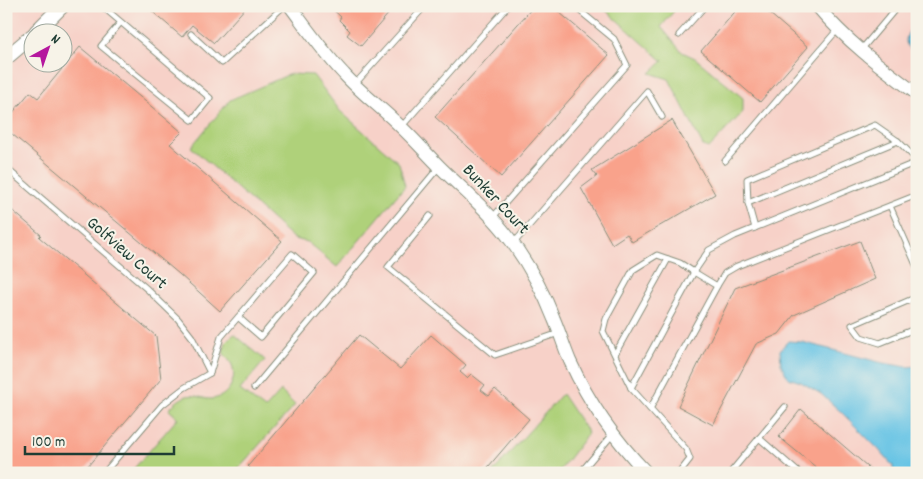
<svg xmlns="http://www.w3.org/2000/svg" width="923" height="479" viewBox="0 0 923 479" font-family="Dekko,sans-serif">
  <style>
    .built { fill: #f7d1c8; fill-rule: evenodd }
    .green { fill: #afd17a; stroke: #678757 }
    .water { fill: #67c4e5; stroke: #43808c }
    .building { fill: #f9a28b }
    .lines { fill: none; stroke-linecap: round; stroke-linejoin: round }
    .service-casing { stroke: #888f7c; stroke-width: 7 }
    .tertiary-casing { stroke: #888f7c; stroke-width: 14 }
    .secondary-casing { stroke: #888f7c; stroke-width: 16 }
    .service { stroke: #fff; stroke-width: 5 }
    .tertiary { stroke: #fff; stroke-width: 12 }
    .secondary { stroke: #fff; stroke-width: 14 }
    .labels { text-anchor: middle; dominant-baseline: central; stroke-width: 4; stroke-linejoin: round; paint-order: stroke }
    .street-label { font-size: 18px; fill: #1f3d34; stroke: #f7f3e8 }
  </style>
  <rect width="100%" height="100%" fill="#f7f3e8"/>
  <filter id="ink" filterUnits="userSpaceOnUse"><feTurbulence type="fractalNoise" baseFrequency=".02" numOctaves="2"/><feDisplacementMap in="SourceGraphic" scale="10" xChannelSelector="R" yChannelSelector="G"/><feConvolveMatrix kernelMatrix="1 2 1 2 8 2 1 2 1" color-interpolation-filters="sRGB"/></filter>
  <filter id="wash" filterUnits="userSpaceOnUse"><feTurbulence type="fractalNoise" baseFrequency=".0096" numOctaves="4" result="noise"/><feDisplacementMap in="SourceGraphic" scale="20" xChannelSelector="R" yChannelSelector="G"/><feGaussianBlur stdDeviation="1.12" result="paint"/><feColorMatrix in="noise" values="0 0 0 0 0 0 0 0 0 0 0 0 0 0 0 0 0 1.4 0 .05"/><feComposite in="paint" operator="in"/></filter>
  <g filter="url(#wash)">
    <rect width="100%" height="100%" fill="#f0e1c3"/>
    <!-- built -->
    <path class="built" d="M6,6H917V473H6ZM32,32H62V62H32Z"/>
    <!-- green -->
    <g class="green">
      <path d="M601,6H678L661,27L682,52L695,58L743,98V112L709,148L703,146L669,79L650,73L663,61Z"/>
      <path d="M290,74L313,75L340,111L399,163L405,186L337,267L307,242L294,239L191,147L230,100Z"/>
      <path d="M234,334L265,360L240,390L265,409L281,391L295,405L234,473H130L178,418L169,410C172,405 180,398 187,396C195,394 203,399 210,399C227,399 238,380 232,365C230,360 225,357 223,352L226,342Z"/>
      <path d="M562,394L588,433L558,473H492Z"/>
    </g>
    <!-- water -->
    <g class="water">
      <path d="M917,22V55C914,52 909,49 907,45C903,37 912,27 917,22Z"/>
      <path d="M788,341L802,342L883,363L907,367L917,366V473H893V466L879,450L840,411L821,394L801,382L788,378L781,364L780,350Z"/>
    </g>
    <g id="blocks">
      <!-- building -->
      <g class="building">
        <path d="M146,6H247L214,43L192,25L182,37Z"/>
        <path d="M329,6H395L361,46L347,35L350,31L339,20L341,17Z"/>
        <path d="M534,6H552L609,55L501,177L435,117Z"/>
        <path d="M740,6H761L808,47L760,102L701,51Z"/>
        <path d="M80,47L182,132L170,144L282,241L220,311L179,274L6,129V121L30,92L38,98Z"/>
        <path d="M672,120L715,194L632,242L627,234L612,244L581,188L597,176L592,170Z"/>
        <path d="M6,205L41,235L39,237L156,336L161,379L82,473H6Z"/>
        <path d="M860,241L875,279L794,315L779,334L756,344L713,425L678,406L735,288Z"/>
        <path d="M359,335L400,369L431,335L466,365L460,372L467,378L471,374L485,385L481,390L489,396L495,389L529,419L483,473H255L248,466Z"/>
        <path d="M801,409L875,473H823L779,437Z"/>
      </g>
    </g>
  </g>
  <g filter="url(#ink)">
    <use href="#blocks" fill-opacity="0" stroke="#888f7c" stroke-width="1"/>
    <g class="lines">
      <!-- service casing -->
      <g class="service-casing">
        <g id="service">
          <path d="M102,6L210,98L192,120L101,46L121,22"/>
          <path d="M191,34L222,63L284,6"/>
          <path d="M679,35L705,6"/>
          <path d="M861,50L898,6"/>
          <path d="M355,84L425,6"/>
          <path d="M402,126L508,6"/>
          <path d="M725,161L838,29"/>
          <path d="M6,168L147,289L178,319L192,337L210,373"/>
          <path d="M748,203L898,141"/>
          <path d="M890,206L917,267"/>
          <path d="M430,216L388,267L495,355L559,333"/>
          <path d="M493,217L627,65L614,39L574,6"/>
          <path d="M755,228L748,203L747,179L875,125L898,141L917,160"/>
          <path d="M513,244L647,91L662,117"/>
          <path d="M717,286L725,273L737,266L917,195"/>
          <path d="M917,297L852,325L861,337L880,343L917,328"/>
          <path d="M615,354L668,259"/>
          <path d="M254,388L439,167"/>
          <path d="M631,388L694,272L717,286L650,409"/>
          <path d="M759,438L799,473"/>
          <path d="M104,473L162,405L184,388L210,373L221,337L292,254L314,273L261,337L238,317"/>
          <path d="M580,473L613,434"/>
          <path d="M628,473L636,463"/>
          <path d="M679,473L690,459L686,449L631,388L603,331L606,319L633,270L657,255L680,263L694,272L709,250L735,236L917,162"/>
          <path d="M730,473L785,407"/>
        </g>
      </g>
      <!-- tertiary casing -->
      <g class="tertiary-casing">
        <g id="tertiary">
          <path d="M290,6C308,30 324,53 344,74C361,93 382,108 400,126C414,139 426,153 439,166C461,188 487,209 506,234C526,260 542,288 554,319C560,333 564,347 570,361C589,403 615,440 647,473"/>
          <path d="M817,6C846,41 881,67 917,94"/>
        </g>
      </g>
      <!-- secondary casing -->
      <g class="secondary-casing">
        <g id="secondary">
          <path d="M36,32L62,6"/>
          <path d="M6,58L32,36"/>
        </g>
      </g>
      <!-- service -->
      <use href="#service" class="service"/>
      <!-- tertiary -->
      <use href="#tertiary" class="tertiary"/>
      <!-- secondary -->
      <use href="#secondary" class="secondary"/>
    </g>
  </g>
  <g class="labels">
    <!-- street labels -->
    <g class="street-label">
      <text transform="translate(495 200) rotate(47)">Bunker Court</text>
      <text transform="translate(126 254) rotate(41)">Golfview Court</text>
    </g>
  </g>
  <!-- margin -->
  <rect width="923" height="479" fill="none" stroke="#f7f3e8" stroke-width="25"/>
  <!-- north arrow -->
  <g transform="translate(48 48) rotate(40)"><circle r="24" fill="#f7f3e8" stroke="#a1aaa0"/>
  <path d="M0-4L9 19L0 12L-9 19Z" fill="#b5179e"/>
  <text y="-8" font-size="14" font-weight="bold" text-anchor="middle" fill="#1f3d34">N</text>
  </g>
  <!-- scale -->
  <path d="M25 446v8h149v-8" fill="none" stroke="#1f3d34" stroke-width="2.5"/>
  <text x="32" y="446" font-size="15" fill="#1f3d34" stroke="#f7f3e8" stroke-width="4" paint-order="stroke">100 m</text>
</svg>
